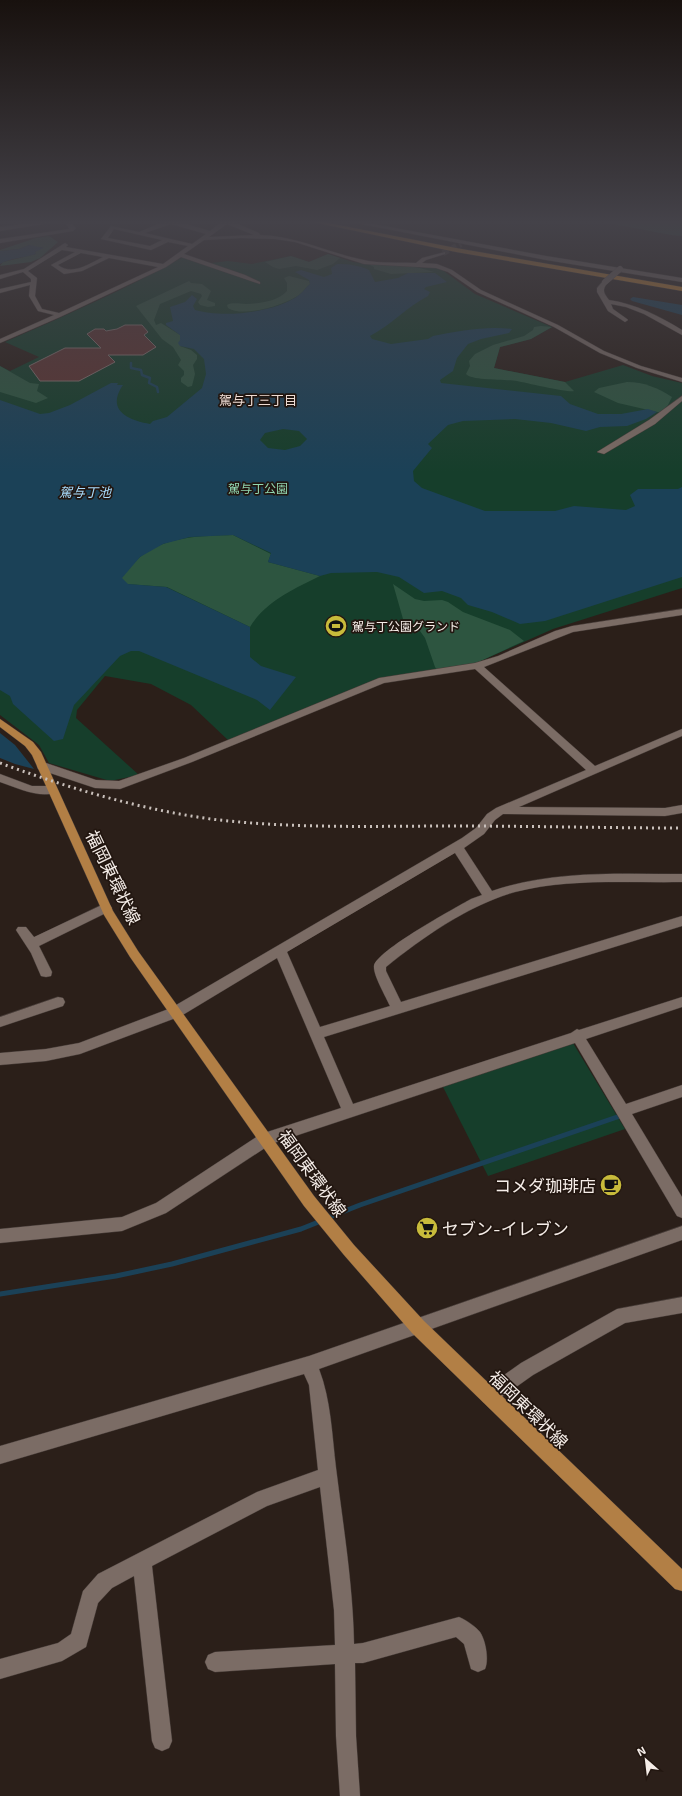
<svg xmlns="http://www.w3.org/2000/svg" width="682" height="1796" viewBox="0 0 682 1796" font-family="'Exo 2','Noto Sans JP',sans-serif">
  <style>
    .green { fill: #163e2b }
    .forest { fill: #2d5540 }
    .water { fill: #1b4157; fill-rule: evenodd }
    .lines { fill: none; stroke-linecap: round; stroke-linejoin: round }
    .stream-far1 { stroke: #1b4157; stroke-width: 2.5 }
    .stream { stroke: #1b4157; stroke-width: 5 }
    .building { fill: #5c3432; stroke: #806f6d }
    .minor-tunnel { stroke: #493e38; stroke-width: 6; stroke-dasharray: 6 3; stroke-linecap: butt }
    .minor-casing { stroke: #453b37; stroke-width: 1 }
    .major-casing { stroke: #453b37; stroke-width: 1 }
    .highway-casing { stroke: #453b37; stroke-width: 1 }
    .minor { fill: #7b6c65; fill-rule: evenodd }
    .major { fill: #b27f45; fill-rule: evenodd }
    .highway { fill: #d68b30; fill-rule: evenodd }
    .rail { stroke: #c9c0bb; stroke-width: 3; stroke-dasharray: 2 4; stroke-linecap: butt }
    .minor-bridge-casing { stroke: #453b37; stroke-width: 6; stroke-linecap: butt }
    .minor-bridge { stroke: #7b6c65; stroke-width: 6 }
    .labels { text-anchor: middle; dominant-baseline: central; stroke-width: 3.5; stroke-linejoin: round; paint-order: stroke }
    .far-park-label { font-size: 12px; fill: #92d8b2; stroke: #221610 }
    .far-poi-label { font-size: 12px; fill: #f5ede8; stroke: #221610; text-anchor: start }
    .far-neighbourhood-label { font-size: 13px; fill: #eedcd4; stroke: #221610 }
    .far-water-label { font-size: 13px; font-style: italic; fill: #a8dcfd; stroke: #221610 }
    .near-street-label { font-size: 17px; fill: #f5ede8; stroke: #221610 }
    .near-poi-label { font-size: 17px; fill: #f5ede8; stroke: #221610; text-anchor: end }
  </style>
  <rect width="100%" height="100%" fill="#2b1f19"/>
  <!-- green -->
  <g class="green">
    <path d="M328,254L353,262L380,265L432,266L441,269L475,294L552,327L531,339L500,347L494,368L565,382L623,365L652,376L682,383V588L553,629L474,664L382,679L229,741L191,705L151,684L105,676L77,710L76,718L139,775L110,781L49,763L39,745L0,715V366L10,371L39,357L5,342C67,315 128,288 187,255L211,263L228,261L252,264L291,256L309,262Z"/>
    <path d="M573,1043L625,1129L488,1176L442,1085Z"/>
  </g>
  <!-- forest -->
  <g class="forest">
    <path d="M597,221H682V236L671,235Z"/>
    <path d="M49,236L58,242L40,258L31,262L0,266L3,262L36,254L35,252L43,247L36,248L29,245L19,249L0,251V250L36,238Z"/>
    <path d="M328,254L340,258L333,264L317,270L296,266L279,269L273,267L265,262L291,256L309,262Z"/>
    <path d="M366,263L409,265L434,272L391,274L374,269V267Z"/>
    <path d="M289,276L309,281L310,284C306,287 303,292 299,295C285,305 243,318 228,308L227,305C233,302 239,304 246,304C260,303 277,302 287,291V283L284,278Z"/>
    <path d="M189,281L191,283L202,284L211,291L207,300L215,303V306L208,307L200,305L198,302L202,296L201,294L191,291L160,304L154,320L156,325L161,323L180,335V346L191,350L197,355V359L193,365L195,374L192,386L188,387L181,382V378L184,375V371L178,365L181,360L173,347L162,339L136,306Z"/>
    <path d="M541,326L552,327L531,339L500,347L494,368L565,382L574,391C570,393 526,383 517,381C506,379 472,381 466,374L470,366L469,361L475,354L493,345L524,336L533,330L534,327Z"/>
    <path d="M0,366L30,383L39,384L37,391L48,398L36,403L0,392Z"/>
    <path d="M627,382C644,382 658,388 672,397L668,405L662,412H657L618,403L594,392L599,388Z"/>
    <path d="M233,535L271,554L268,562L320,576C294,589 266,601 250,627L167,587L127,584L121,578C127,571 133,563 140,557C166,536 201,536 233,535Z"/>
    <path d="M393,584L415,599L424,601L442,600L448,602L463,612L510,630L524,641L474,664L437,670L435,667L425,638L420,631L419,625L410,619H403Z"/>
  </g>
  <!-- water -->
  <g class="water">
    <path d="M29,245L44,248L35,252L36,254C24,258 10,258 0,264V251L19,249Z"/>
    <path d="M337,264C348,264 359,265 369,270L375,282L398,278L408,273H435L447,282L426,287L424,289L430,292L428,296C407,307 391,325 370,336L372,339L391,344L428,339L433,336C459,331 485,326 512,329L509,333L481,339L468,344L457,358L453,371L440,380L441,383L561,396L570,404L598,414H621L648,409L657,412L646,419L627,426L600,427L586,431L551,423L515,419L463,421L448,425L428,444L432,448L413,471L414,481L422,488L485,511H555L574,506L626,510L635,506L630,495L638,489H678L682,487V577L545,621L520,624L492,612L468,605L461,598L442,591L424,593L399,577L377,572L331,573L320,576L268,562L271,553L233,535L190,537L163,544L140,557L122,578L128,584L166,587L250,627V657L261,666L296,677L270,710L257,700L139,651H131L120,656L74,705L63,739L54,741L13,704L10,696L0,690V400L40,414L49,413L70,405L111,383H118L117,385H123C106,410 127,420 150,424L153,421L167,417L202,388L206,374L204,359L194,349L180,346L178,343L180,340V335L166,325V323L173,321L170,307L185,302L192,295L197,299L193,306L195,310C222,318 276,313 299,295C303,292 306,287 310,284L309,280L295,272L301,270L324,277L332,274L331,268ZM283,429L299,431L307,439L300,446L285,450L268,448L260,440L265,433Z"/>
    <path d="M633,297L682,305V315L632,301L630,299Z"/>
    <path d="M0,733L15,745L34,769L15,764L0,758Z"/>
  </g>
  <g class="lines">
    <!-- stream-far1 -->
    <path class="stream-far1" d="M131,363V368L141,370L142,375L150,378L149,383L157,387L158,392"/>
    <!-- stream -->
    <g class="stream">
      <path d="M327,1218L360,1205L623,1115"/>
      <path d="M0,1294L116,1276L172,1264L301,1229L321,1221"/>
    </g>
  </g>
  <!-- building -->
  <path class="building" d="M125,325H142L148,332L144,335L156,347L143,355H108L115,362L79,381H40L29,366L65,348H101L87,334L95,329H104L106,331L117,329Z"/>
  <g class="lines">
    <!-- minor-tunnel -->
    <path class="minor-tunnel" d="M443,253L461,244"/>
    <!-- minor casing -->
    <g class="minor-casing">
      <g id="minor">
        <path d="M48,221H62L0,231V227Z"/>
        <path d="M65,221H71V223L76,228L73,231L0,243V239L69,229Z"/>
        <path d="M165,221H176L210,231L222,221H231L259,233L260,235C297,236 328,253 364,260C380,264 399,262 416,263L422,258L445,252V254L426,260L422,263L437,264L452,270L481,290L558,325L604,351L641,366L682,378V382L637,368L600,353L554,327L477,292L448,272L436,268L364,264L295,242L275,239L241,238L204,240L184,254L245,275L260,282V284L181,257L166,267L60,317L0,343V339L54,315L38,311L29,296L30,285L0,293V289L31,282V279L23,272L0,279V275L24,269L65,243L68,245L66,247L163,264L188,246L168,242L151,250L101,239L111,226L139,232ZM171,224L206,234L192,244L145,233ZM227,224L254,235L209,237ZM114,229L162,240L150,246L108,238ZM62,250L75,252L51,265L64,274L82,271L109,258L158,267L59,313L42,309L35,296L37,278L28,271ZM81,253L103,257C89,264 72,276 58,265Z"/>
        <path d="M346,221H357L546,256L682,278V282L546,260Z"/>
        <path d="M603,281L608,282C602,290 603,292 609,300C636,304 659,316 682,330V335L644,314L626,307L611,304L613,309L627,319L628,320L625,322L608,311L597,292V288Z"/>
        <path d="M682,396V401L655,424L604,454L597,452L649,420Z"/>
        <path d="M682,609V615L573,632L484,667L595,766L682,729V736L519,807L665,808L682,805V813L665,816L503,814L495,820L484,834L464,848L492,891C553,870 619,874 682,874V882C627,883 568,878 515,892C469,905 423,937 386,967V971L401,1002L682,916V926L324,1037L353,1104L571,1033L577,1029L579,1030L682,997V1007L586,1039L626,1104L682,1085V1097L632,1114L682,1197V1218L677,1216L575,1043L271,1144L166,1213L122,1231L0,1243V1229L122,1217L156,1203L261,1134L341,1108L277,958L181,1016L80,1054L46,1061L0,1065V1053L46,1049L79,1043L171,1008L462,838L476,828L487,814L496,808L586,770L475,669L384,683L192,762L120,789L95,788L38,769L37,766L38,763H46L96,780L119,781L184,758L379,678L475,663L498,656L555,631L572,626ZM455,853L482,895L471,899C455,908 376,951 374,966C373,975 386,997 390,1006L320,1027L287,952Z"/>
        <path d="M0,774L32,786H52L57,790L56,793C37,798 18,788 0,782Z"/>
        <path d="M106,903L110,905L112,908L110,911L39,946L52,972L51,976L46,977L41,976L31,953L16,930L18,927H26L34,937Z"/>
        <path d="M58,997L63,998L65,1002L63,1006L0,1027V1017Z"/>
        <path d="M682,1226V1240L319,1369C331,1400 332,1435 336,1468C343,1525 353,1585 354,1644L363,1643L459,1617C466,1620 475,1626 480,1632C486,1641 489,1660 485,1669L478,1672L471,1669L464,1644L456,1637L363,1663H355L356,1736L360,1796H340L336,1736L335,1664L215,1672L208,1669L205,1662L208,1655L215,1652L335,1645L334,1610L320,1487L267,1506L152,1566L172,1741L169,1748L162,1751L155,1748L152,1741L134,1576L112,1588L98,1603L86,1647L62,1661L0,1679V1659L58,1643L71,1634L83,1591L98,1574L257,1492L318,1470L309,1385L304,1374L0,1464V1446L309,1356Z"/>
        <path d="M682,1297V1313L625,1323L533,1375L495,1402L489,1404L483,1402L481,1396L483,1390L521,1363L617,1309Z"/>
      </g>
    </g>
    <!-- major casing -->
    <g class="major-casing">
      <path id="major" d="M0,719L33,742L41,752L113,911L138,951L314,1196L354,1245L424,1321L682,1569V1591L675,1589L412,1333L344,1255L304,1206L130,957L104,915L32,755L25,746L0,727Z"/>
    </g>
    <!-- highway casing -->
    <g class="highway-casing">
      <path id="highway" d="M308,221H318L456,248L682,287V291L456,252Z"/>
    </g>
    <!-- minor -->
    <use href="#minor" class="minor"/>
    <!-- major -->
    <use href="#major" class="major"/>
    <!-- highway -->
    <use href="#highway" class="highway"/>
    <!-- rail -->
    <path class="rail" d="M0,763C69,788 138,809 211,819C292,829 375,826 457,826C532,826 607,828 682,828"/>
    <!-- minor-bridge casing -->
    <g class="minor-bridge-casing">
      <path id="minor-bridge" d="M605,282L620,269"/>
    </g>
    <!-- minor-bridge -->
    <use href="#minor-bridge" class="minor-bridge"/>
  </g>
  <!-- sky -->
  <linearGradient id="sky" x2="0" y2="1"><stop stop-color="#18110e"/><stop offset="0.47" stop-color="#444249"/><stop offset="1" stop-color="#444249" stop-opacity="0"/></linearGradient>
  <rect width="682" height="472" fill="url(#sky)"/>
  <!-- icons -->
  <defs>
    <g id="stadium-disc" transform="scale(1.15)"><circle r="9.5" fill="#c8bb3b" stroke="#221610"/><path d="M0-5a6.5 5 0 1 0 0 10a6.5 5 0 1 0 0-10ZM-3.5-1.8h7v3.6h-7Z" fill="#111"/></g>
    <g id="cafe-disc" transform="scale(1.15)"><circle r="9.5" fill="#c8bb3b" stroke="#221610"/><path d="M-5.5-4.5H6V0H3Q3 3.5 0 3.5H-2.5Q-5.5 3.5-5.5 0ZM3-3.2v2h1.7v-2ZM-6 4.5H4V6H-6Z" fill="#111"/></g>
    <g id="supermarket-disc" transform="scale(1.15)"><circle r="9.5" fill="#c8bb3b" stroke="#221610"/><path d="M-6-5.5h2.5l.6 2H6L4.5 2H-2.5L-4.4-4H-6ZM-1.5 3.2a1.3 1.3 0 1 0 .1 0ZM3 3.2a1.3 1.3 0 1 0 .1 0Z" fill="#111"/></g>
  </defs>
  <g fill-rule="evenodd">
    <use href="#stadium-disc" x="336" y="626"/>
    <use href="#cafe-disc" x="611" y="1185"/>
    <use href="#supermarket-disc" x="427" y="1228"/>
  </g>
  <g class="labels">
    <!-- far-park labels -->
    <g class="far-park-label">
      <text x="258" y="488">駕与丁公園</text>
    </g>
    <!-- far-poi labels -->
    <g class="far-poi-label">
      <text x="352" y="626">駕与丁公園グランド</text>
    </g>
    <!-- far-neighbourhood labels -->
    <g class="far-neighbourhood-label">
      <text x="258" y="400">駕与丁三丁目</text>
    </g>
    <!-- far-water labels -->
    <g class="far-water-label">
      <text x="85" y="492">駕与丁池</text>
    </g>
    <!-- near-street labels -->
    <g class="near-street-label">
      <text transform="translate(114 877) rotate(64)">福岡東環状線</text>
      <text transform="translate(313 1173) rotate(54)">福岡東環状線</text>
      <text transform="translate(529 1409) rotate(44)">福岡東環状線</text>
    </g>
    <!-- near-poi labels -->
    <g class="near-poi-label">
      <text x="596" y="1185">コメダ珈琲店</text>
      <text x="442" y="1228" text-anchor="start">セブン-イレブン</text>
    </g>
  </g>
  <!-- north arrow -->
  <g transform="translate(646 1760) rotate(332)" stroke="#221610" stroke-width="3" paint-order="stroke">
  <path d="M0-3L7 15L0 10L-7 15Z" fill="#f5ede8"/>
  <text y="-6" font-size="11" font-weight="bold" text-anchor="middle" fill="#f5ede8">N</text>
  </g>
</svg>
